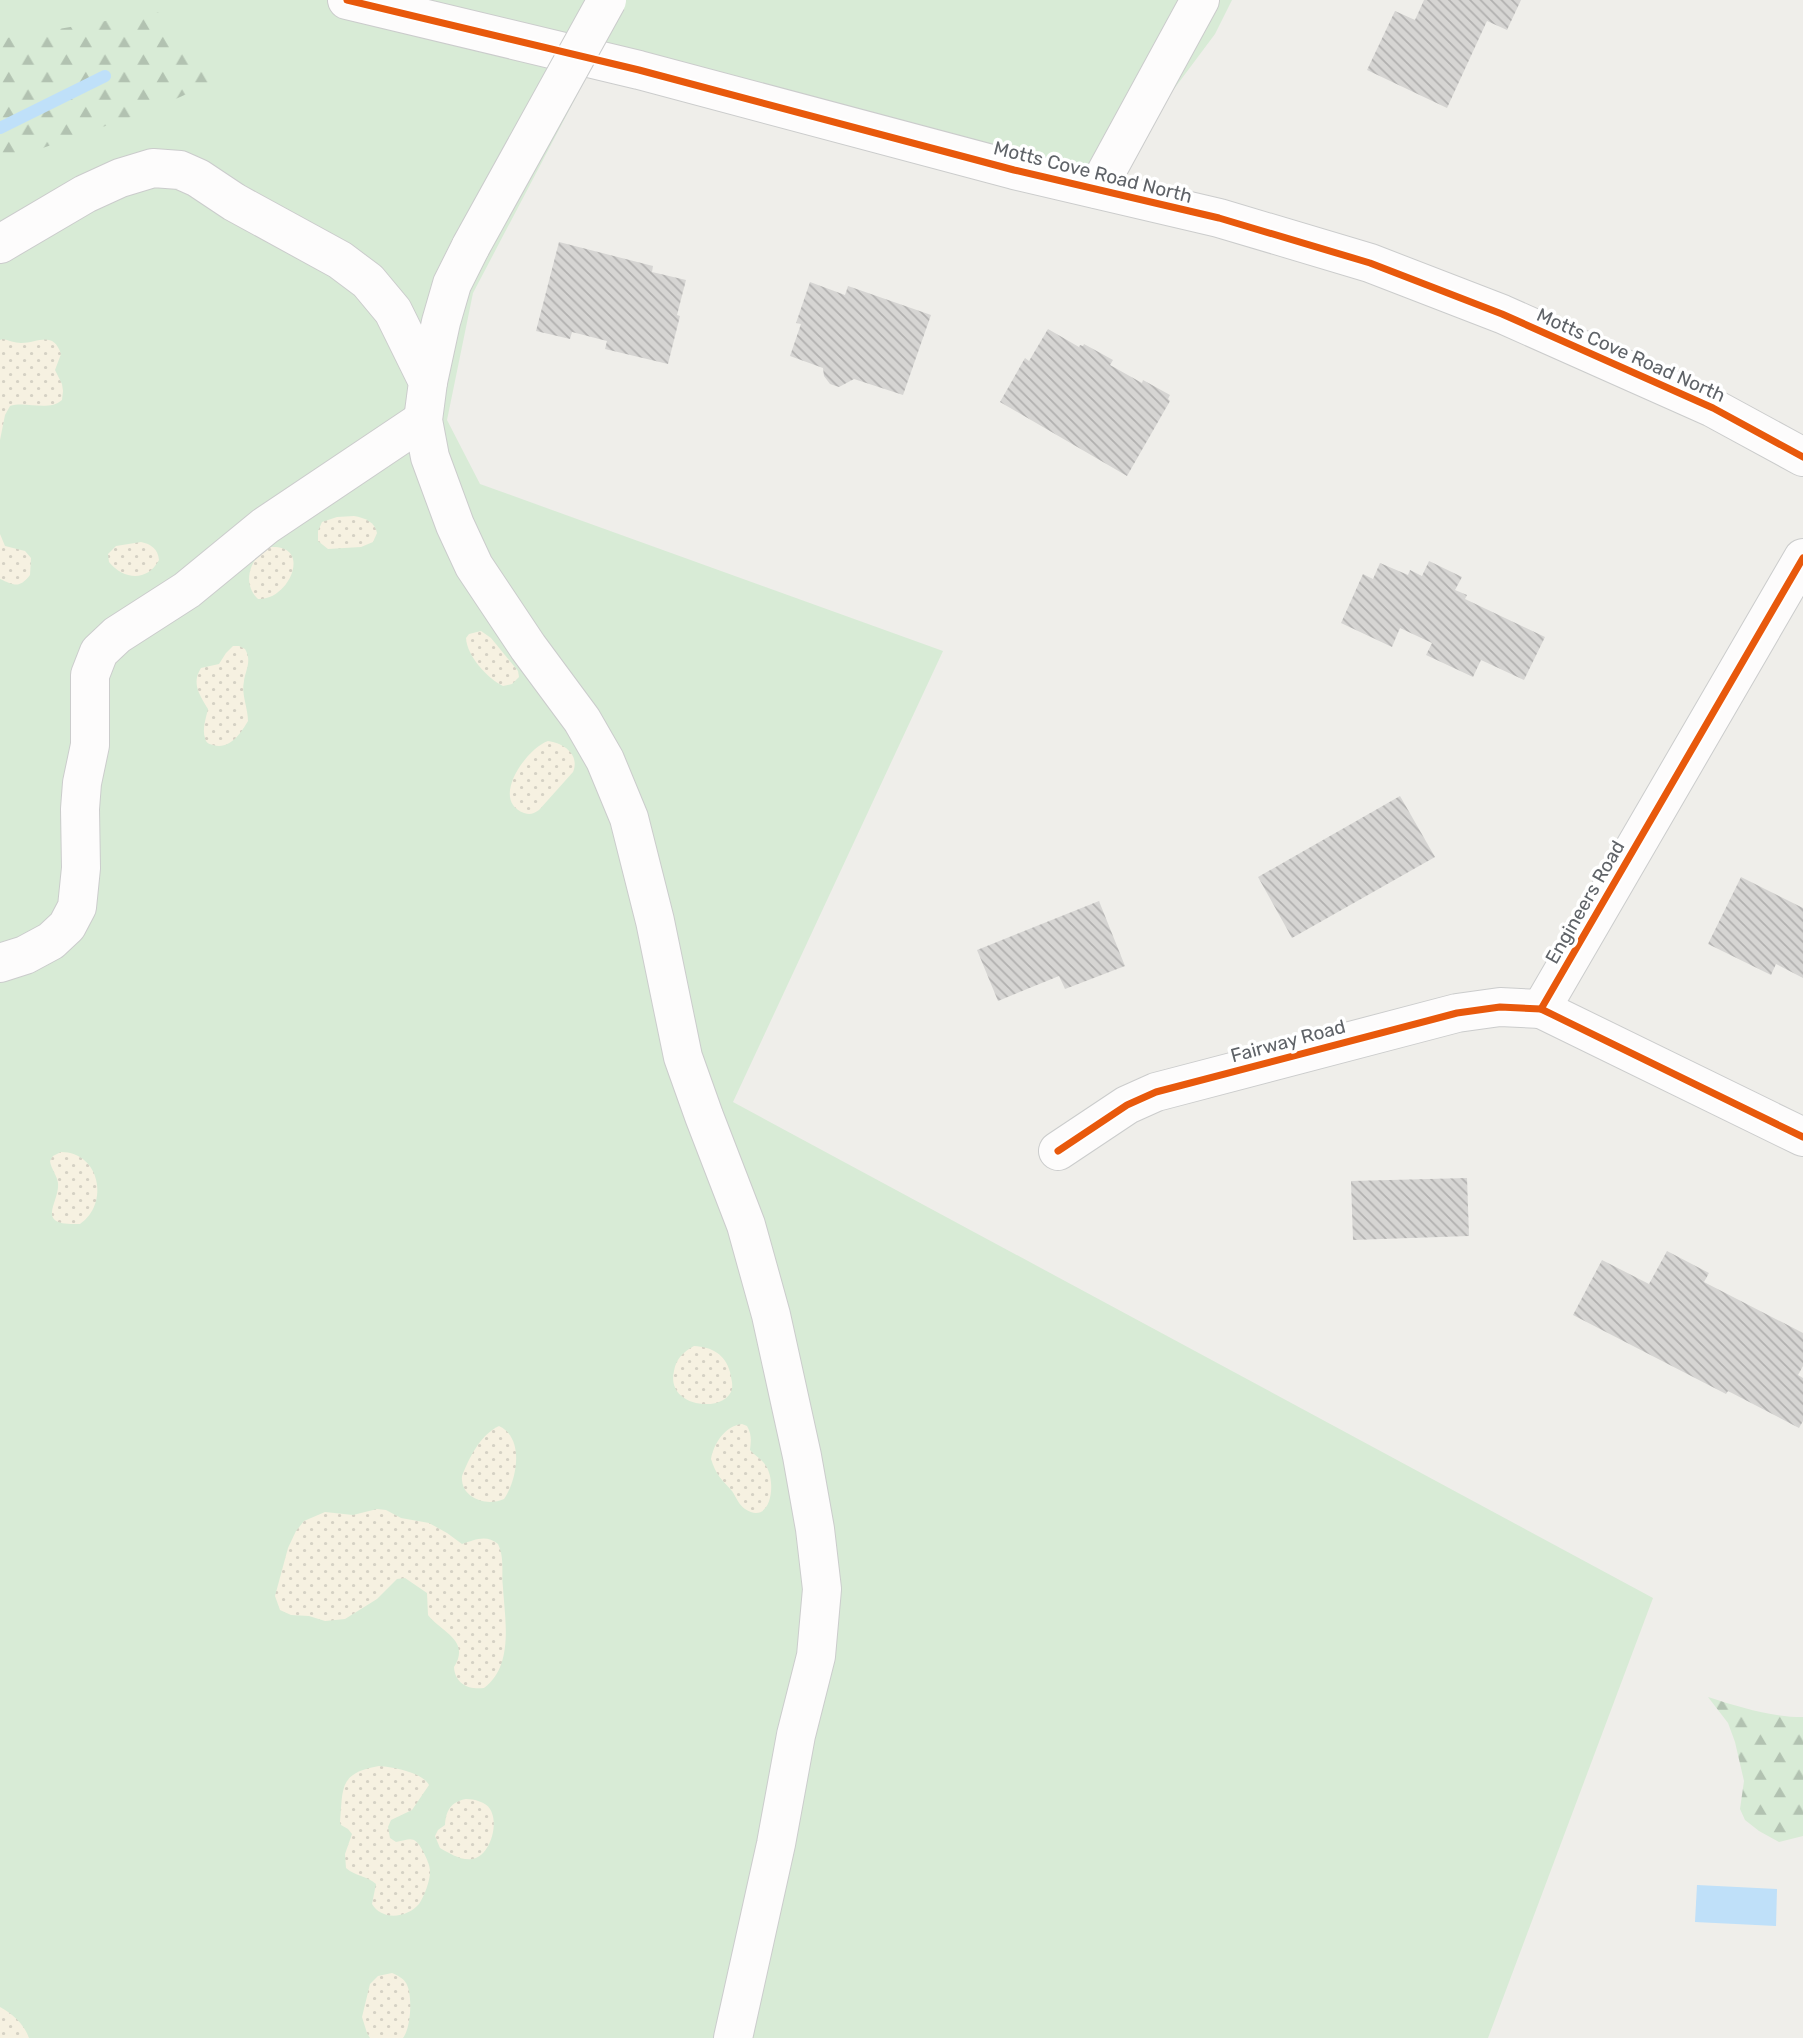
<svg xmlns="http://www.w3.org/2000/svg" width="1803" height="2038" viewBox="0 0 1803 2038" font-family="Rubik,sans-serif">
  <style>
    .grass { fill: #d8ebd6 }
    .forest { fill: url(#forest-firs) }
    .sand { fill: url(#sand-dots) }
    .water { fill: #bfe0f9 }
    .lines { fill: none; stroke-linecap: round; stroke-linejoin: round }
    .stream { stroke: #bfe0f9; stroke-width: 12 }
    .building { fill: url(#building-back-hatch) }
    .minor-casing { stroke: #cbcccc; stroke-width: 40 }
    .minor { stroke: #fdfcfc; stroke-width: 38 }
    .minor-bridge-casing { stroke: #cbcccc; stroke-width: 40; stroke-linecap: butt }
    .minor-bridge { stroke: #fdfcfc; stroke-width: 38 }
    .cycleway-casing { stroke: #fff; stroke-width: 11 }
    .cycleway { stroke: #e8590c; stroke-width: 7 }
    .labels { text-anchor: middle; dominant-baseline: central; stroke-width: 7; stroke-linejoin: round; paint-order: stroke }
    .street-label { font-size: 19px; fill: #5f6368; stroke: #fff }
  </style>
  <defs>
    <pattern id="forest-firs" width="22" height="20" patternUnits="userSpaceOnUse" patternTransform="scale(1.75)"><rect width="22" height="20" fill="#d8ebd6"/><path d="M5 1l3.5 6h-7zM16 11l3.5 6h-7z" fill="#b2c2b1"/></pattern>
    <pattern id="sand-dots" width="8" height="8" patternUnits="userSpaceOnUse" patternTransform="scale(1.75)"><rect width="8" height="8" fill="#f6f1e1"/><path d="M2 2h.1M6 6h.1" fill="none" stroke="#d5d1c4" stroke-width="1.8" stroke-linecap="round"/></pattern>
    <pattern id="building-back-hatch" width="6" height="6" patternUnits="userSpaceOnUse" patternTransform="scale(1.75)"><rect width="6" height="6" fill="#d6d5d3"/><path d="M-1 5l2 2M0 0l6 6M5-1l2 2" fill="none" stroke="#b1b0af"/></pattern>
  </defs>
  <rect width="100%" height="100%" fill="#efeeea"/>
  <!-- grass -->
  <path class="grass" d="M0,0H1232L1215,34L1112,172L596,59L473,293L447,420L480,484L943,651L733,1102L1653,1598L1488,2038H0Z"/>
  <!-- forest -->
  <g class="forest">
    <path d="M158,12L218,80L151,110L0,163V39Z"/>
    <path d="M1708,1697C1739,1707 1771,1717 1803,1717V1836L1779,1842L1759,1831L1745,1820L1740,1809L1744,1781L1735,1742L1728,1723Z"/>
  </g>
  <!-- sand -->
  <g class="sand">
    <path d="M3,339C8,340 15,343 21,343C38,343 53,330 61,354L55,370L62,384L63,391L62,400C48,412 27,401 10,406L5,415L0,440V340Z"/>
    <path d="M354,516C365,518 375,522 377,533L373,542L361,547L328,549L318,541V531L322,522L337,517Z"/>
    <path d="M0,534L5,546L25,551L31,558L30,575C19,589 14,585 0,579Z"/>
    <path d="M141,542C151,544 158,549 159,560C147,582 124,580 109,562L108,554L116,546Z"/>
    <path d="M271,547C313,545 289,601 258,599C241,583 250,556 271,547Z"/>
    <path d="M481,631L491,638L518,671L519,677L512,684L503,686C487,678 467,656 466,638L469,634Z"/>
    <path d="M233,646H239L245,649C252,661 246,669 244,681C241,694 248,708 248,721C241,733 230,750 213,745C209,744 206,743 205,738C202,729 206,718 208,709C200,695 191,684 201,668L219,664L226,653Z"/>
    <path d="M548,741C564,743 580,755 573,772L539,810C533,814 530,815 524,813C489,800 527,748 548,741Z"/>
    <path d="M61,1152C100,1152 110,1204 80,1224C33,1226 60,1203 58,1183C57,1175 51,1169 50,1161L53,1156Z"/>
    <path d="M694,1346C712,1347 725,1354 730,1372C731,1378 733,1383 732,1389C726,1414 665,1408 674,1371C676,1359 683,1352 694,1346Z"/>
    <path d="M742,1424L747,1426C752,1435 751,1441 750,1450C755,1456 762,1459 766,1466C777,1483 771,1526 745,1509C739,1505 736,1497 732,1491C722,1480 716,1475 711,1459C714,1443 725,1426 742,1424Z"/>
    <path d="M499,1426C525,1438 517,1480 504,1499C486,1507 460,1498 462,1476C469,1458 480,1435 499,1426Z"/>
    <path d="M377,1509L386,1510L401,1518L429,1523L447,1533L462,1544C475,1540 486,1534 498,1544C505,1559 501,1572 503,1588C505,1620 514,1666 484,1688C469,1690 455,1684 454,1667C471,1640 441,1632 428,1615L427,1593L405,1578L397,1579L377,1599L345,1619L325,1621L309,1616L291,1615L280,1610L275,1596L288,1548L296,1531L304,1521L325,1512L353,1515Z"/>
    <path d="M379,1766C392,1767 422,1772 429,1785L412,1810L391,1820L388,1827L390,1838L396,1842C411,1839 414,1835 423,1851C426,1858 430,1864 430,1872C430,1881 424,1897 419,1904C407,1918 382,1921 372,1904L376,1884C367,1876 355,1876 346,1868L345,1854L352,1834L348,1829L341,1825L340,1822C343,1787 339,1773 379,1766Z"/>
    <path d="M466,1799C474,1799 486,1802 490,1809C499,1823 491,1852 476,1858C464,1863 449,1853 440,1848L435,1836L438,1830L445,1825C446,1810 451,1802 466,1799Z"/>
    <path d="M392,1973C397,1975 403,1978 406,1983C413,1994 411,2028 403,2038H370L367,2033L362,2017L370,1984L378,1976Z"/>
    <path d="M0,2007C13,2014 24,2024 29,2038H0Z"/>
  </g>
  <!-- water -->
  <path class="water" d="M1697,1885L1777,1889L1776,1926L1695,1922Z"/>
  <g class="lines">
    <!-- stream -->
    <path class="stream" d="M0,128L105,76"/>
  </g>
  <!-- building -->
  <g class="building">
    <path d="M1424,0H1521L1507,30L1487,21L1447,108L1367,70L1395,11L1415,20Z"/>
    <path d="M559,242L653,266L652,272L686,280L677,315L680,316L668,364L605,349L607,341L572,332L570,339L536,331Z"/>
    <path d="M810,282L845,295L848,286L931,315L903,395L854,379L839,387L830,384L824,376L823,368L790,356L801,324L796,323Z"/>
    <path d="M1048,329L1079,347L1080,345L1083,346L1084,344L1113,360L1110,365L1142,383L1143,380L1170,395L1168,399L1170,401L1127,476L1000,402L1025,358L1029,361Z"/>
    <path d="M1429,561L1462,577L1455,590L1467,595L1465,599L1545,637L1524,680L1481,660L1473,677L1426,655L1432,643L1400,628L1392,647L1341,623L1363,574L1373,579L1380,563L1408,575L1410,570L1422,576Z"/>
    <path d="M1400,796L1435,857L1292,938L1258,877Z"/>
    <path d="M1741,877L1803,908V978L1776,964L1771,975L1708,944Z"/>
    <path d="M1099,901L1125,966L1065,989L1059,976L998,1001L977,950Z"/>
    <path d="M1467,1178L1469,1236L1353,1240L1351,1181Z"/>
    <path d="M1667,1251L1709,1273L1704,1282L1803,1333V1366L1798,1375L1803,1378V1421L1799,1428L1728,1391L1726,1394L1573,1315L1602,1260L1649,1284Z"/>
  </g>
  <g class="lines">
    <!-- minor casing -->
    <g class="minor-casing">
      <g id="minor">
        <path d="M347,0L639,70L1014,170L1219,218L1370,263L1502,314L1713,408L1803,457"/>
        <path d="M1097,189L1200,0"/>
        <path d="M0,244L85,194L120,178L153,168L180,170L198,178L234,202L340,260L368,281L393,311L428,382L423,420L430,457L455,525L474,566L528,647L582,720L605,760L629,818L655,921L683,1057L704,1116L746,1225L771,1315L802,1456L815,1529L822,1589L816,1656L796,1735L776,1844L733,2038"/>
        <path d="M428,382L441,322L452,284L471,246"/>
        <path d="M1803,558L1541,1009L1803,1137"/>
        <path d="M0,963L25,955L51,941L67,926L77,907L81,868L80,809L82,783L90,745V675L99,652L117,635L187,590L265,526L423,420"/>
        <path d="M1058,1151L1127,1105L1156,1092L1457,1013L1500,1007L1541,1009"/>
      </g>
    </g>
    <!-- minor -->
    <use href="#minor" class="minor"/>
    <!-- minor-bridge casing -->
    <g class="minor-bridge-casing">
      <path id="minor-bridge" d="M471,246L607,0"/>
    </g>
    <!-- minor-bridge -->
    <use href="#minor-bridge" class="minor-bridge"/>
    <!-- cycleway casing -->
    <g class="cycleway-casing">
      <g id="cycleway">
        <path d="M347,0L639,70L1014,170L1219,218L1370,263L1502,314L1713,408L1803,457"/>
        <path d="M1803,558L1541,1009L1803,1137"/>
        <path d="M1058,1151L1127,1105L1156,1092L1457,1013L1500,1007L1541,1009"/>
      </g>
    </g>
    <!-- cycleway -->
    <use href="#cycleway" class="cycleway"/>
  </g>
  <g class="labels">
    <!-- street labels -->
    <g class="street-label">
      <text transform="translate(1093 172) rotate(14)">Motts Cove Road North</text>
      <text transform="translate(1631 355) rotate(24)">Motts Cove Road North</text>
      <text transform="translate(1585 902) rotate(-60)">Engineers Road</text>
      <text transform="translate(1288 1041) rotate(-15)">Fairway Road</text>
    </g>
  </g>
</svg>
